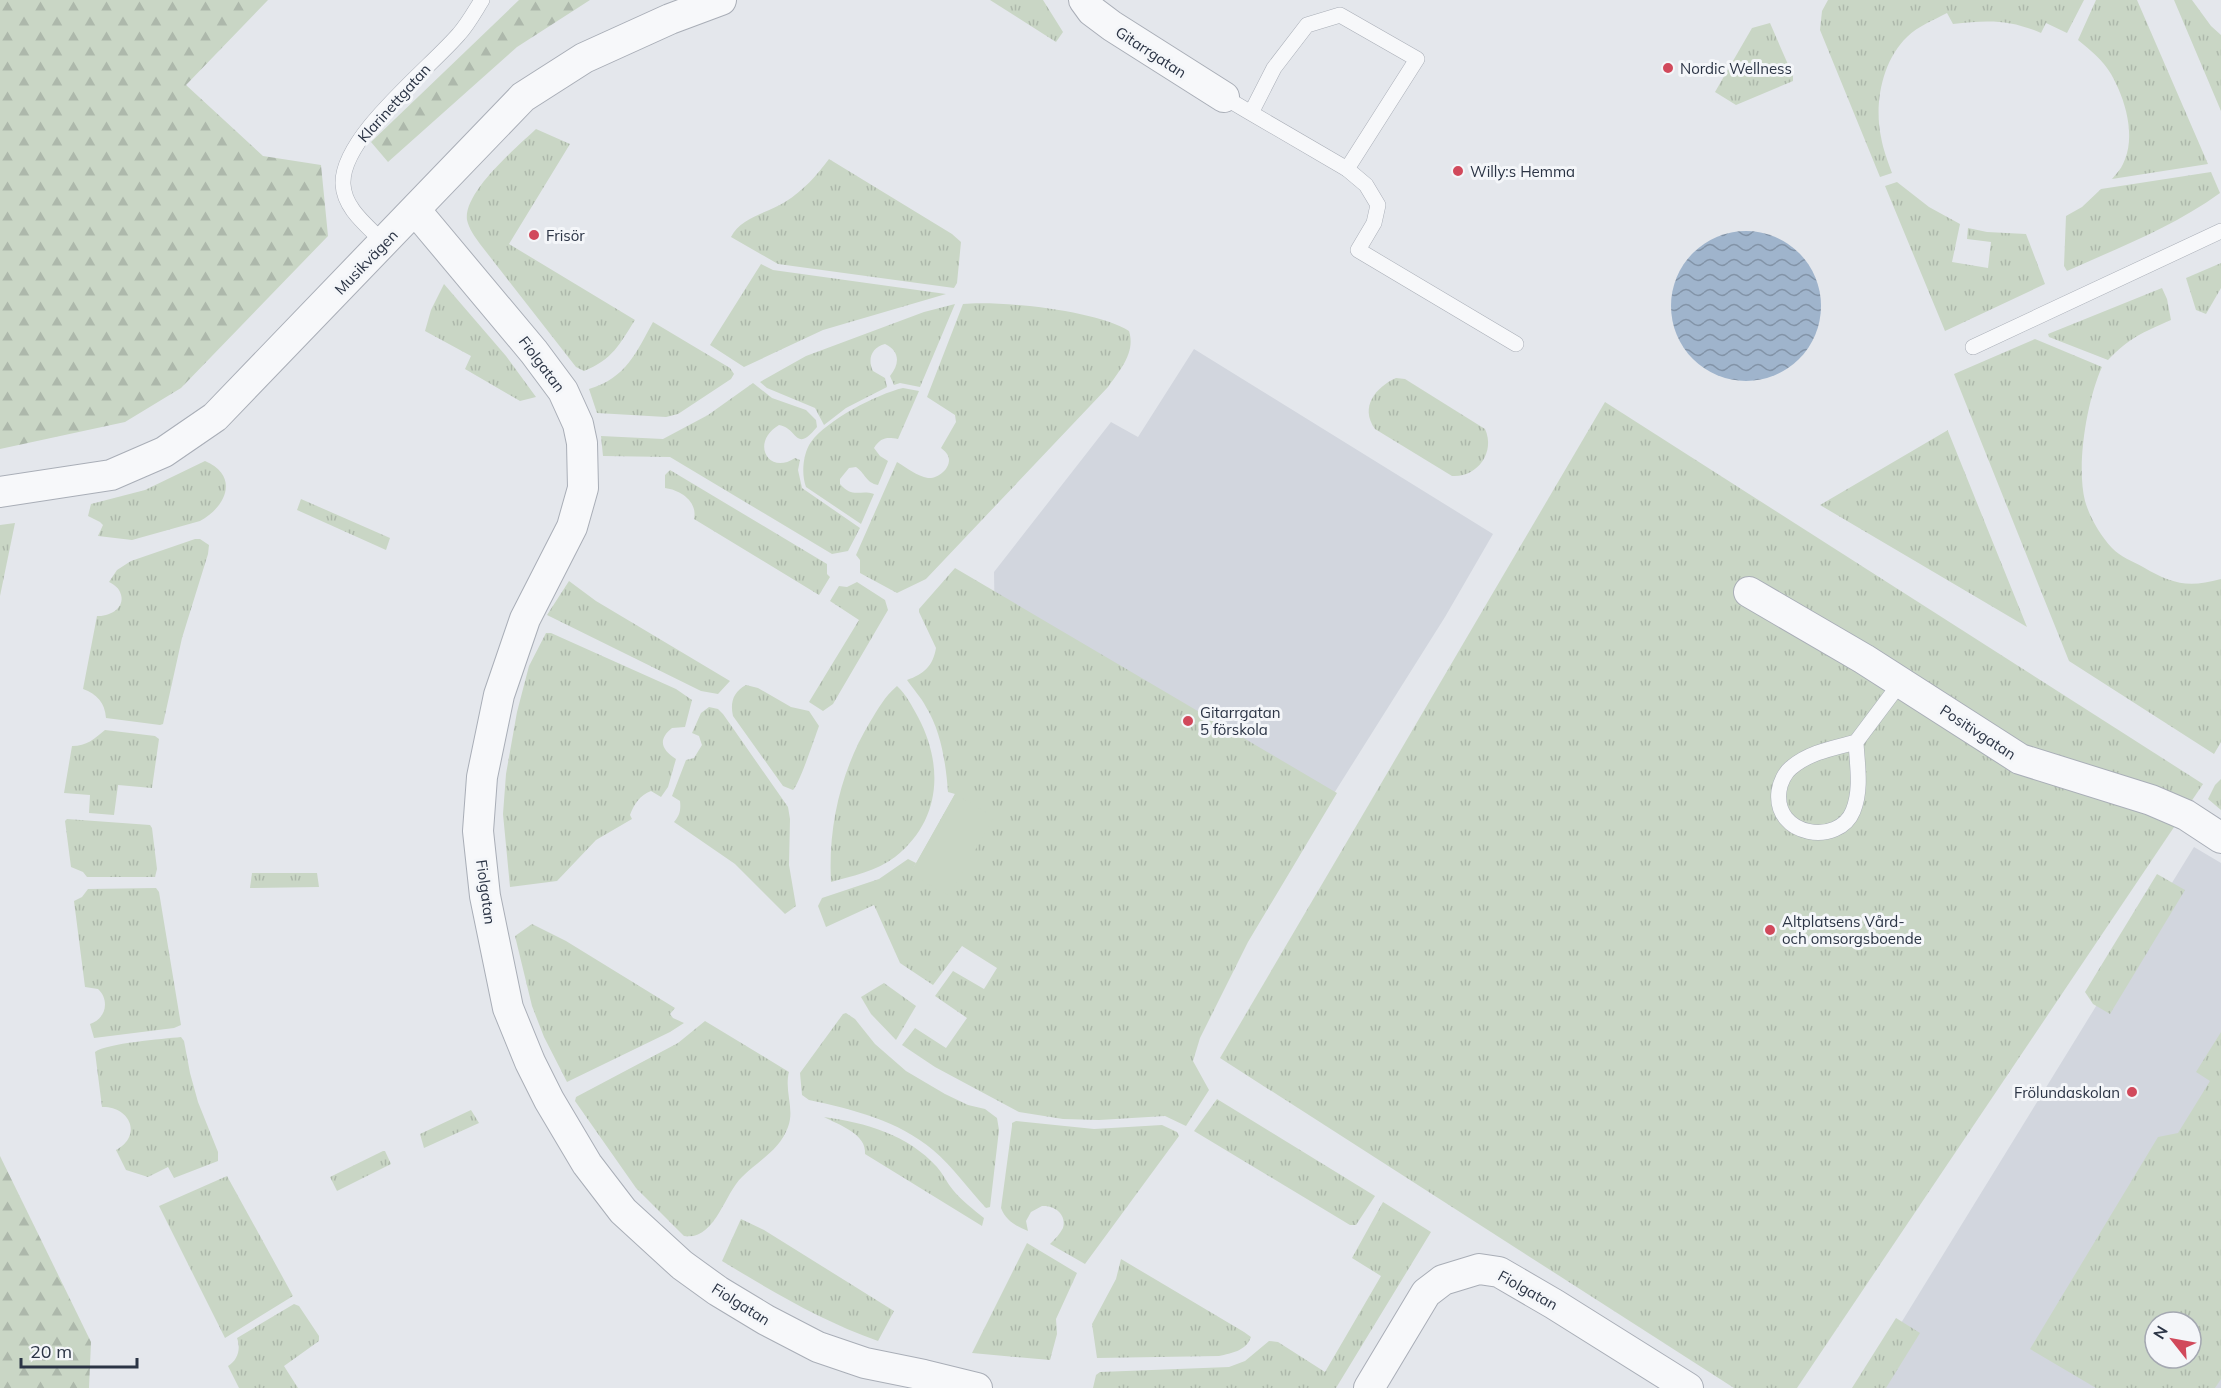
<svg xmlns="http://www.w3.org/2000/svg" width="2221" height="1388" viewBox="0 0 2221 1388" font-family="Mulish,sans-serif">
  <style>
    .built { fill: #d2d6de; fill-rule: evenodd }
    .grass { fill: url(#grass-tufts); fill-rule: evenodd }
    .forest { fill: url(#forest-firs) }
    .pitch { fill: #c9d6c5 }
    .water { fill: url(#water-waves) }
    .lines { fill: none; stroke-linecap: round; stroke-linejoin: round }
    .lane-casing { stroke: #a9aeb7; stroke-width: 16 }
    .street-casing { stroke: #a9aeb7; stroke-width: 32 }
    .lane { stroke: #f7f8fa; stroke-width: 15 }
    .street { stroke: #f7f8fa; stroke-width: 30 }
    .poi-dot { fill: #d1495b; stroke: #f4f6f9; stroke-width: 2 }
    .labels { text-anchor: middle; dominant-baseline: central; stroke-width: 6; stroke-linejoin: round; paint-order: stroke }
    .street-label { font-size: 15px; fill: #2b3445; stroke: #f4f6f9 }
    .poi-label { font-size: 15px; fill: #2b3445; stroke: #f4f6f9; text-anchor: start }
  </style>
  <defs>
    <pattern id="grass-tufts" width="24" height="20" patternUnits="userSpaceOnUse" patternTransform="scale(1.5)"><rect width="24" height="20" fill="#c9d6c5"/><path d="M3 7l-1-3M5 7V3M7 7l1-3M15 17l-1-3M17 17v-4M19 17l1-3" fill="none" stroke="#adb8ab"/></pattern>
    <pattern id="forest-firs" width="22" height="20" patternUnits="userSpaceOnUse" patternTransform="scale(1.5)"><rect width="22" height="20" fill="#c9d6c5"/><path d="M5 1l3.5 6h-7zM16 11l3.5 6h-7z" fill="#adb8ab"/></pattern>
    <pattern id="water-waves" width="16" height="10" patternUnits="userSpaceOnUse" patternTransform="scale(1.5)"><rect width="16" height="10" fill="#9fb4cc"/><path d="M0 5q4-4 8 0t8 0" fill="none" stroke="#8293a7"/></pattern>
  </defs>
  <rect width="100%" height="100%" fill="#e4e7ec"/>
  <!-- built -->
  <g class="built">
    <path d="M1194,349L1493,534L1445,617L1309,833L998,824L994,572L1111,422L1138,437Z"/>
    <path d="M2194,847L2221,863V1388H1861ZM2155,1322H2191V1358H2155Z"/>
  </g>
  <!-- grass -->
  <g class="grass">
    <path d="M990,0H1043L1063,32L1056,42Z"/>
    <path d="M1828,0H2084L2067,33L2046,23L2041,33C2009,19 1987,20 1953,24L1947,13C1934,20 1918,26 1907,37C1882,61 1874,104 1881,137C1883,149 1888,162 1892,173L1880,177L1820,30L1822,11Z"/>
    <path d="M2096,0H2137L2208,164L2112,179C2116,174 2121,169 2123,164C2137,137 2125,98 2111,74C2103,60 2090,50 2078,40Z"/>
    <path d="M2174,0H2192L2211,26L2221,35V111Z"/>
    <path d="M1770,23L1793,76V81L1736,105L1715,92L1752,28Z"/>
    <path d="M536,129L570,144L509,244L635,320C619,345 613,359 584,371L576,367L480,244C475,237 469,229 467,220C463,192 517,147 536,129Z"/>
    <path d="M829,159L952,234L961,242L957,283L954,288L778,264L731,237C741,217 768,213 785,202C804,190 816,176 829,159Z"/>
    <path d="M2211,172L2220,193C2173,227 2120,247 2067,271L2064,266L2066,216L2082,207L2101,189Z"/>
    <path d="M1897,182L1929,207L1960,224L1952,262L1988,268L1991,242L1967,239L1968,228L1987,232L2026,234L2045,284L1945,331L1885,186Z"/>
    <path d="M2221,263V288L2206,314L2196,310L2186,278Z"/>
    <path d="M761,264L773,270L946,294L823,330L744,367L710,345Z"/>
    <path d="M444,284L506,356L536,397L520,401L465,369L471,356L425,331L431,310Z"/>
    <path d="M2162,288L2167,299L2171,320C2142,333 2130,337 2108,360L2049,337L2048,334Z"/>
    <path d="M955,304L920,387L900,383L894,385L890,376C900,364 900,351 885,344C872,347 867,359 873,371L885,378L887,387L846,408L824,425L815,408L767,388L760,382L806,356L924,312Z"/>
    <path d="M963,304C1000,300 1099,311 1129,331C1136,353 1119,371 1108,387L926,579L897,593L860,573V560L856,555L897,462C907,468 917,476 928,478C937,479 949,470 949,460C949,455 945,451 941,448L956,422L955,415L927,397Z"/>
    <path d="M653,322L730,368L734,374L731,379L678,414L666,417L597,413L589,389C626,378 636,353 653,322Z"/>
    <path d="M2035,339L2102,367C2087,400 2076,465 2085,501C2090,518 2100,535 2112,548C2121,557 2132,561 2143,567C2172,584 2188,588 2221,579V742L2214,754L2069,661L1954,374Z"/>
    <path d="M1396,378L1405,379L1485,429C1496,453 1476,478 1452,476L1375,429C1359,407 1376,387 1396,378Z"/>
    <path d="M753,383L772,398L806,410L816,420L817,427C795,454 798,428 779,425C750,442 768,476 795,458L800,460L798,470L802,488L860,528L848,551L832,554L670,457L603,456L601,436L663,439L708,415Z"/>
    <path d="M903,388L919,391L898,439C887,437 881,437 874,448L880,456L888,461L878,485C866,483 865,473 856,467L849,468L840,479V484C853,499 860,489 874,494L861,524L806,487C801,474 803,453 811,442C827,420 877,394 903,388Z"/>
    <path d="M1605,402L2203,784L1797,1388H1734L1220,1058Z"/>
    <path d="M1948,430V431L2027,627L1820,505Z"/>
    <path d="M205,461C240,476 226,507 200,521L132,540L98,536L103,525L100,522L88,516L91,504L145,490Z"/>
    <path d="M670,470L827,564V574L830,577L819,595L694,519C698,502 681,490 665,488V475Z"/>
    <path d="M301,499L390,538L386,550L297,510Z"/>
    <path d="M15,523L0,596V525Z"/>
    <path d="M195,539H200L209,545L208,554L182,638L163,724L160,725L106,718C105,703 97,694 83,689L97,616C110,617 127,607 120,592C118,587 113,584 109,582L117,570L131,561Z"/>
    <path d="M955,568L1337,793L1248,942L1200,1038L1193,1061L1209,1090L1186,1126L1165,1116L1099,1120L1063,1119L1019,1112L935,1067L902,1045L915,1028L946,1048L967,1018L935,996L953,971L984,989L997,968L962,946L933,985L900,963L874,905L826,927L818,906L822,898L879,879L908,859L916,863L910,874L955,794L948,792C946,764 941,731 926,707C921,697 913,689 907,680C924,674 933,666 936,648L919,612V609Z"/>
    <path d="M569,581L596,601L730,681L718,694L701,691L547,615Z"/>
    <path d="M857,582L885,600L888,610L833,704L823,711L809,702L859,620L830,601L839,586L847,587Z"/>
    <path d="M546,633H551L676,689L692,700L685,727L672,728C657,740 662,750 676,759L668,787L661,797L651,791C640,795 634,804 630,815L632,819L596,840L557,881L510,887L503,814L506,774L517,712L529,666Z"/>
    <path d="M746,685L758,688L791,707L809,711L819,726C815,737 799,785 793,790L783,786L733,716C730,703 733,692 746,685Z"/>
    <path d="M897,686C906,694 912,706 918,717C944,766 941,821 895,857C877,871 852,876 831,882C828,826 841,770 870,722C878,709 885,696 897,686Z"/>
    <path d="M709,707L718,709L723,714L788,807L790,819L789,865L796,906L785,914L735,864L674,822C680,815 681,809 680,801L672,796L686,760L694,758L702,745L699,736L692,733L701,713Z"/>
    <path d="M105,730L155,736L159,739L152,788L118,785L114,815L89,813L90,795L64,793L72,746C87,746 94,739 105,730Z"/>
    <path d="M2221,779V810L2208,799L2215,785Z"/>
    <path d="M67,819L150,825L152,828L157,869L155,877H87L83,872L71,867L65,821Z"/>
    <path d="M252,873H317L319,887L250,888Z"/>
    <path d="M2157,874L2185,890L2110,1014L2093,1004L2085,992Z"/>
    <path d="M156,888L159,892L181,1025L174,1028L94,1038L90,1024C106,1019 110,1000 98,989L85,987L74,901L82,897L88,889Z"/>
    <path d="M532,924L566,941L675,1008L670,1014L673,1018L684,1023L670,1032L567,1082L544,1037L532,1006L515,936Z"/>
    <path d="M884,983L916,1006L896,1040L871,1014L861,997Z"/>
    <path d="M846,1013L855,1019L875,1044L906,1071L945,1094L968,1105L985,1109L997,1118L999,1130L990,1207L986,1208C968,1189 953,1167 933,1150C899,1121 852,1109 809,1100L802,1095L800,1073L843,1014Z"/>
    <path d="M705,1021L789,1072C784,1091 795,1109 788,1127C780,1150 758,1161 742,1177C724,1194 715,1241 684,1236L636,1188L575,1101L576,1097L678,1043Z"/>
    <path d="M2221,1032V1379L2215,1388H2096L2030,1349L2158,1137L2178,1133L2210,1081L2196,1072ZM2155,1322H2191V1358H2155Z"/>
    <path d="M181,1037L184,1041L190,1073L198,1102L218,1152V1161L174,1178L168,1167L148,1177L126,1170L116,1150C143,1136 130,1106 102,1107L95,1052C107,1043 163,1039 181,1037Z"/>
    <path d="M1217,1099L1375,1196L1356,1225H1350L1194,1131Z"/>
    <path d="M471,1110L479,1123L424,1148L420,1134Z"/>
    <path d="M824,1117C866,1123 907,1134 937,1167C943,1174 947,1183 953,1190C962,1201 973,1209 984,1218L982,1226L865,1154C867,1134 839,1125 824,1117Z"/>
    <path d="M1016,1121L1094,1129L1162,1125L1177,1132L1179,1136L1085,1264L1050,1244C1055,1239 1060,1234 1063,1228C1067,1214 1054,1205 1042,1206L1031,1212L1026,1221L1028,1231C1016,1226 1006,1221 1001,1208L1012,1126V1123Z"/>
    <path d="M383,1151H385L391,1164L337,1191L330,1177Z"/>
    <path d="M227,1176L293,1296L225,1338L159,1206Z"/>
    <path d="M1383,1202L1431,1232L1336,1388H1093L1096,1375L1100,1372L1229,1367L1245,1361L1269,1341L1278,1342L1325,1372L1381,1276L1352,1258Z"/>
    <path d="M741,1219L764,1230L894,1311L878,1341C822,1321 773,1292 722,1261Z"/>
    <path d="M1027,1243L1077,1273L1056,1319L1057,1334L1050,1360L972,1353Z"/>
    <path d="M1121,1259L1244,1332L1251,1337C1246,1351 1232,1353 1219,1356L1097,1358L1092,1324L1116,1279Z"/>
    <path d="M294,1304L299,1306L319,1336V1341L284,1366L298,1388H239L228,1366C238,1360 241,1349 237,1338Z"/>
    <path d="M1896,1318L1920,1333L1886,1388H1852Z"/>
  </g>
  <!-- forest -->
  <g class="forest">
    <path d="M0,0H268L186,85L263,156L321,165L328,236L181,388L125,422L0,449Z"/>
    <path d="M519,0H590L517,47L388,162L371,142Z"/>
    <path d="M0,1156L91,1342L89,1388H0Z"/>
  </g>
  <!-- pitch -->
  <path class="pitch" d="M955,794L994,817L949,896L910,874Z"/>
  <!-- water -->
  <circle class="water" cx="1746" cy="306" r="75"/>
  <g class="lines">
    <!-- lane casing -->
    <g class="lane-casing">
      <g id="lane">
        <path d="M1224,97L1251,113L1274,68L1307,25L1340,15L1417,59L1347,169L1251,113"/>
        <path d="M1347,169L1366,185L1378,205L1374,223L1358,250L1516,344"/>
        <path d="M384,243C368,226 344,209 343,184C341,137 430,68 459,34C468,24 475,11 482,0"/>
        <path d="M1973,347L2221,231"/>
        <path d="M1856,742C1834,748 1810,752 1792,767C1785,772 1780,783 1779,791C1773,837 1839,846 1853,811C1862,789 1857,764 1856,742L1901,682"/>
      </g>
    </g>
    <!-- street casing -->
    <g class="street-casing">
      <g id="street">
        <path d="M1084,0L1092,11L1112,26L1224,97"/>
        <path d="M416,211L534,352L563,391L578,424L582,443L583,488L572,527L525,619L499,695L482,777L478,831L485,896L508,1008L530,1062L549,1100L587,1164L623,1211L682,1265L718,1291L766,1320L818,1347L865,1363L924,1375L977,1388"/>
        <path d="M0,492L111,475L164,452L215,417L523,97L584,58L670,19L721,0"/>
        <path d="M1749,592L1864,659L2020,759L2151,800L2186,815L2221,838"/>
        <path d="M1369,1388L1426,1293L1443,1280L1479,1269L1499,1272L1554,1304L1688,1388"/>
      </g>
    </g>
    <!-- lane -->
    <use href="#lane" class="lane"/>
    <!-- street -->
    <use href="#street" class="street"/>
  </g>
  <!-- markers -->
  <g class="poi-dot">
    <circle cx="1668" cy="68" r="6"/>
    <circle cx="1458" cy="171" r="6"/>
    <circle cx="534" cy="235" r="6"/>
    <circle cx="1188" cy="721" r="6"/>
    <circle cx="1770" cy="930" r="6"/>
    <circle cx="2132" cy="1092" r="6"/>
  </g>
  <g class="labels">
    <!-- street labels -->
    <g class="street-label">
      <text transform="translate(1151 52) rotate(33)">Gitarrgatan</text>
      <text transform="translate(394 103) rotate(-48)">Klarinettgatan</text>
      <text transform="translate(366 262) rotate(-46)">Musikvägen</text>
      <text transform="translate(542 364) rotate(53)">Fiolgatan</text>
      <text transform="translate(1978 732) rotate(33)">Positivgatan</text>
      <text transform="translate(486 892) rotate(82)">Fiolgatan</text>
      <text transform="translate(1528 1290) rotate(29)">Fiolgatan</text>
      <text transform="translate(741 1304) rotate(32)">Fiolgatan</text>
    </g>
    <!-- poi labels -->
    <g class="poi-label">
      <text x="1680" y="68">Nordic Wellness</text>
      <text x="1470" y="171">Willy:s Hemma</text>
      <text x="546" y="235">Frisör</text>
      <text x="1200" y="712">Gitarrgatan<tspan x="1200" dy="17">5 förskola</tspan></text>
      <text x="1782" y="921">Altplatsens Vård-<tspan x="1782" dy="17">och omsorgsboende</tspan></text>
      <text x="2120" y="1092" text-anchor="end">Frölundaskolan</text>
    </g>
  </g>
  <!-- north arrow -->
  <g transform="translate(2173 1340) rotate(301)"><circle r="28" fill="#f4f6f9" stroke="#a4a8b1" stroke-width="1.5"/>
  <path d="M0-4.5L10 22L0 15L-10 22Z" fill="#d1495b"/>
  <text y="-9" font-size="16" font-weight="bold" text-anchor="middle" fill="#2b3445">N</text>
  </g>
  <!-- scale -->
  <path d="M21 1358v9h116v-9" fill="none" stroke="#2b3445" stroke-width="3"/>
  <text x="30" y="1358" font-size="18" fill="#2b3445" stroke="#f4f6f9" stroke-width="4.5" paint-order="stroke">20 m</text>
</svg>
